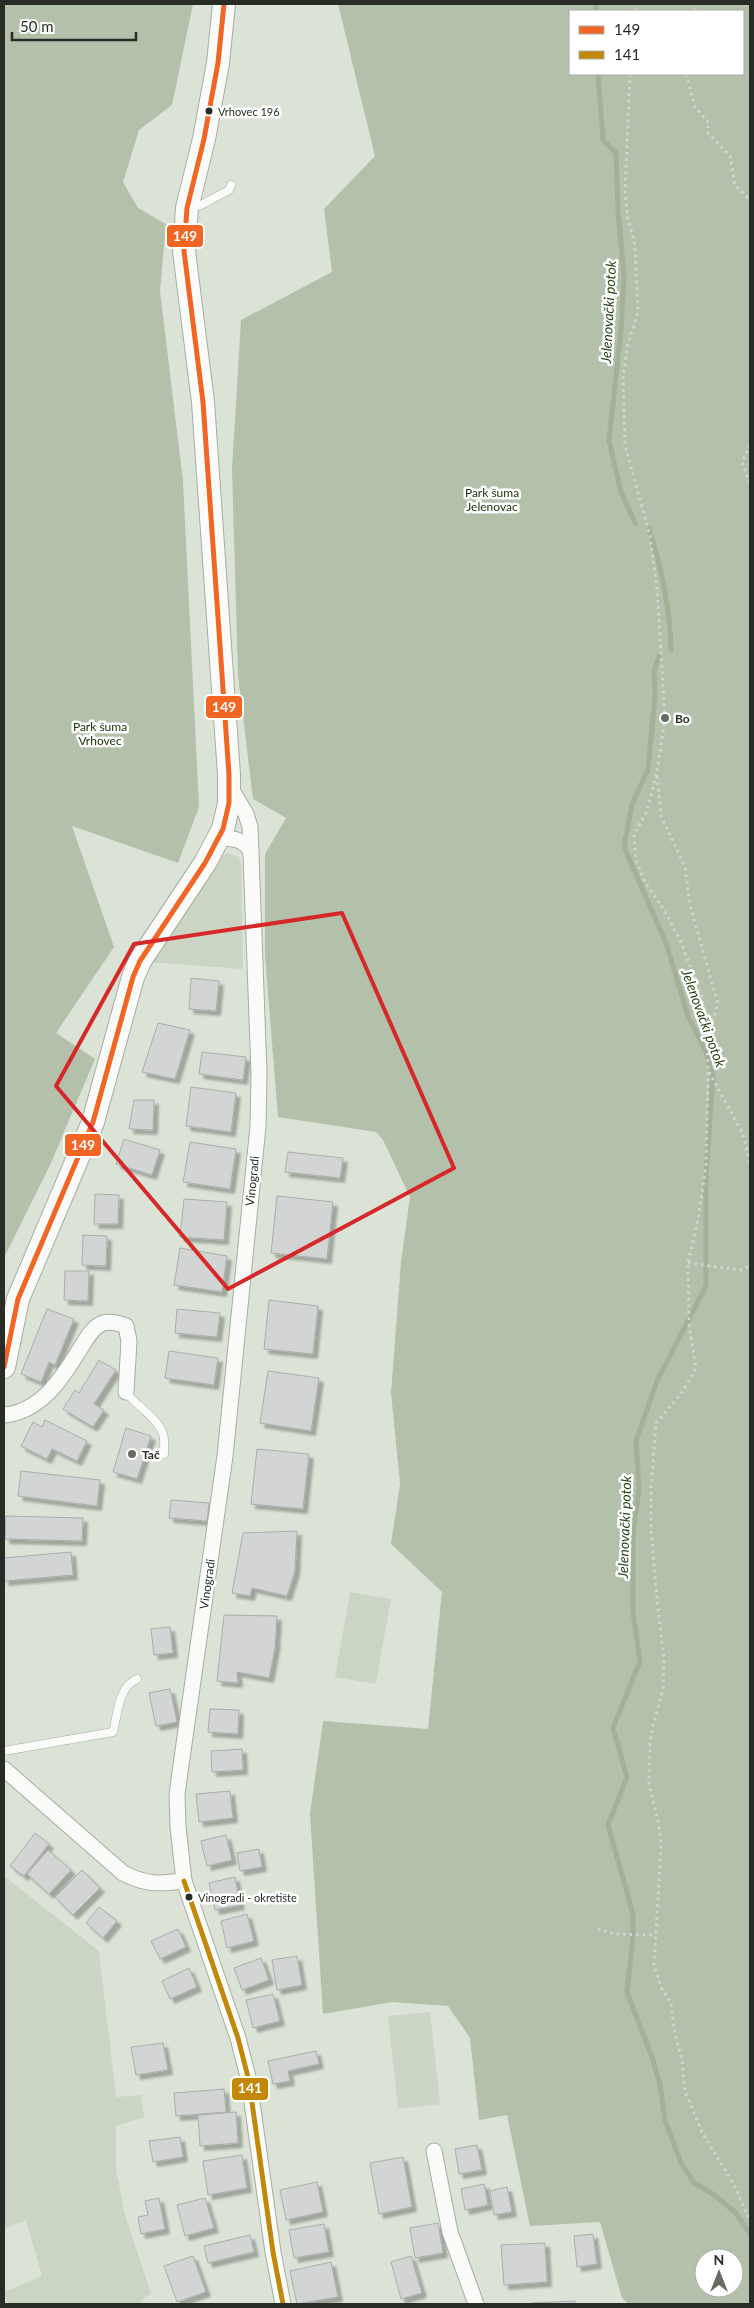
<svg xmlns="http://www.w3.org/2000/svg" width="754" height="2308" viewBox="0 0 754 2308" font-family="Lato,sans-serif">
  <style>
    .green { fill: #cad5c4 }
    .forest { fill: #b3c0aa; fill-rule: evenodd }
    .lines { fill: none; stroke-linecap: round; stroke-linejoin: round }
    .stream { stroke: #a2b198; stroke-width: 5 }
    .building { fill: #d3d5d5; stroke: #aaadab; filter: url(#shadow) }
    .lane-casing { stroke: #a6ada2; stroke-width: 9 }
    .street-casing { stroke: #a6ada2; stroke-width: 17 }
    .secondary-casing { stroke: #a6ada2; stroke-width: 24 }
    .path { stroke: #d3d5d2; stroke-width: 3; stroke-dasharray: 2.5 4; stroke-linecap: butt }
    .lane { stroke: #fafbf9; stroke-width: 8 }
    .street { stroke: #fafbf9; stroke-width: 15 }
    .secondary { stroke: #fafbf9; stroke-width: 22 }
    .bus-1-casing { stroke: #fff; stroke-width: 9 }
    .bus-2-casing { stroke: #fff; stroke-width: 9 }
    .bus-1 { stroke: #f26522; stroke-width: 5 }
    .bus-2 { stroke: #c38809; stroke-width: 5 }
    .marked { fill: none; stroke: #d62828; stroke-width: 4; stroke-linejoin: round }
    .bus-dot { fill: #272c24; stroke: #fff; stroke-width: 2 }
    .poi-dot { fill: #666c62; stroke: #fff; stroke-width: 2 }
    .labels { text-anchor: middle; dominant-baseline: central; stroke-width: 5; stroke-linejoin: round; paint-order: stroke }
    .bus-label { font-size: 11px; fill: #272c24; stroke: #fff; text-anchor: start }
    .park-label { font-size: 12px; fill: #1a3102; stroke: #fff }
    .poi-label { font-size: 12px; font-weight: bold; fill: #272c24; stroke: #fff; text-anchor: start }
    .street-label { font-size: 12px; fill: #272c24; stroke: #fff }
    .water-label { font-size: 14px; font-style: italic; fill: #2a4315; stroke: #fff }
    .line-badge { stroke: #fff; stroke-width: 2 }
    .badge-label { font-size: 14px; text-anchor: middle; font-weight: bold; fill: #fff }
  </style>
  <defs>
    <filter id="shadow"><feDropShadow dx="4.5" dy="4.5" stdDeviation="1" flood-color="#0004"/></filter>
  </defs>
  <rect width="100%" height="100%" fill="#dbe3d6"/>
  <!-- green -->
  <g class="green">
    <path d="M228,853L239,857L241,863L243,969L148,962L221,855Z"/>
    <path d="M350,1592L391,1599L376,1684L335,1677Z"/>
    <path d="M4,1876L99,1951L116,2097L141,2095L144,2117L116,2126V2169L125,2215L151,2294L141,2300L142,2304H7L4,2292L42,2276L26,2220L4,2229Z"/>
    <path d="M430,2012L440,2104L398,2109L388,2016Z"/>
  </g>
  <!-- forest -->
  <g class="forest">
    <path d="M4,4H193L172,105L139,130L123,182L138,208L166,224L160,291L183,481L199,807L178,863L72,826L114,947L56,1033L95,1059L50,1165L4,1258Z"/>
    <path d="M338,4H750V2304H629L622,2298L600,2222L530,2226L507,2115L479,2120L470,2038L448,2006L392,2002L323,2014L310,1814L323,1721L428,1729L442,1592L391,1544L400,1484L391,1393L401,1262L410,1197L383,1140L376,1132L278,1117L265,956V854L286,818L253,799L238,675L232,469L241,320L332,272L324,209L375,156ZM570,11H743V74H570ZM704,2258H734V2288H704Z"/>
  </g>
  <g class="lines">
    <!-- stream -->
    <g class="stream">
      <path d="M595,11L597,4"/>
      <path d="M598,74L603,140L616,153L618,211L624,277L621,330L609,440L621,492L635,523"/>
      <path d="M649,529C662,569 670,608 671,650"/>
      <path d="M659,656L654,672L655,695L648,770L632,804L624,847L666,943L688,1016L706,1052L713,1077L706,1175V1286L657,1381L636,1441L639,1488L633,1534V1612L640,1661L613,1728L627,1777L608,1825L633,1914V1936L627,1992L652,2057L660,2084L665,2120L681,2163L694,2183L713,2194L736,2213L750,2234"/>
    </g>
  </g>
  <!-- building -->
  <g class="building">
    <path d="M191,978L219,981L216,1011L189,1009Z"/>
    <path d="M158,1023L190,1030L175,1079L142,1072Z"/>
    <path d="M202,1052L246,1057L243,1080L199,1074Z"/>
    <path d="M191,1087L236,1093L231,1132L186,1126Z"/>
    <path d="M134,1100H154L153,1130L129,1129Z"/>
    <path d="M124,1139L160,1150L152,1175L116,1164Z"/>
    <path d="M190,1142L236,1149L230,1189L183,1182Z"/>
    <path d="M288,1152L343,1158L340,1178L285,1172Z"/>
    <path d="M95,1194L119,1195L118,1224H94Z"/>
    <path d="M277,1196L333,1202L327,1259L271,1253Z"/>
    <path d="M184,1199L227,1202L224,1240L180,1237Z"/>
    <path d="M83,1235L107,1236L106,1266L82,1265Z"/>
    <path d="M180,1248L227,1256L222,1292L174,1285Z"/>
    <path d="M65,1271H89L88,1301L64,1300Z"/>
    <path d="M269,1300L318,1306L313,1354L264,1349Z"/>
    <path d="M47,1309L74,1319L55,1365L49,1362L41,1382L21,1374Z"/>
    <path d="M177,1309L220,1313L217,1337L175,1333Z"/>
    <path d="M169,1351L218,1358L214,1385L165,1378Z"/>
    <path d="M99,1360L116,1370L94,1404L104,1410L93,1427L63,1409L75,1390L79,1393Z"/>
    <path d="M268,1371L319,1378L311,1431L260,1423Z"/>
    <path d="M45,1420L87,1441L77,1461L52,1449L47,1459L21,1446L33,1422L42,1427Z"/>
    <path d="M126,1428L151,1436L137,1479L113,1472Z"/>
    <path d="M257,1449L309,1454L303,1509L251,1504Z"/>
    <path d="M21,1471L100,1480L97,1506L18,1496Z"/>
    <path d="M171,1500L209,1503L207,1521L169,1518Z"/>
    <path d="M6,1516L83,1518L82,1541L5,1539Z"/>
    <path d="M297,1531L295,1571L287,1596L252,1588L250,1596L232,1593L243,1533Z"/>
    <path d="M71,1552L73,1575L4,1581V1558Z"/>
    <path d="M224,1615L277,1616L275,1648L269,1678L237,1672L238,1683L217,1681Z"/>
    <path d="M170,1627L173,1653L154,1655L151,1629Z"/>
    <path d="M170,1689L177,1722L156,1726L149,1693Z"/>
    <path d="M210,1709L239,1710L238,1734L208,1732Z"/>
    <path d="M242,1749L243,1770L212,1772L211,1751Z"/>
    <path d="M230,1791L233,1818L199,1822L196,1794Z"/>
    <path d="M35,1833L49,1844L24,1876L10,1866Z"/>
    <path d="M226,1835L232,1860L207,1866L201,1841Z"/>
    <path d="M259,1849L262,1867L240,1871L237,1853Z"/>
    <path d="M48,1850L71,1870L49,1894L27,1874Z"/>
    <path d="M82,1870L100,1888L73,1915L55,1897Z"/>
    <path d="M235,1877L240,1905L215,1910L209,1883Z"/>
    <path d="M99,1907L117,1921L103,1938L86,1923Z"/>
    <path d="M247,1914L254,1941L227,1948L221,1921Z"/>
    <path d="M178,1929L186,1947L160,1959L151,1941Z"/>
    <path d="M297,1956L302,1985L277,1990L272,1960Z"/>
    <path d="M261,1958L269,1980L242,1990L234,1968Z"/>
    <path d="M189,1968L197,1987L170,1999L162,1981Z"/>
    <path d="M273,1994L280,2021L253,2028L246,2000Z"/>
    <path d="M163,2043L168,2070L136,2075L131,2047Z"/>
    <path d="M316,2051L319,2064L288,2071L290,2081L273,2084L268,2061Z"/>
    <path d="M224,2089L226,2112L176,2116L174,2093Z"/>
    <path d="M236,2112L238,2143L200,2146L198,2115Z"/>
    <path d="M180,2137L183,2157L153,2162L149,2141Z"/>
    <path d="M477,2145L482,2170L459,2174L455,2149Z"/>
    <path d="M242,2155L247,2188L208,2195L203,2161Z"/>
    <path d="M403,2157L412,2207L379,2214L370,2163Z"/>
    <path d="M317,2182L323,2212L286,2220L280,2190Z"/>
    <path d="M484,2184L488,2205L465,2210L461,2189Z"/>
    <path d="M507,2187L512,2212L494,2215L490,2191Z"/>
    <path d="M159,2198L165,2229L141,2234L138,2217L148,2215L145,2201Z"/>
    <path d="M205,2198L214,2228L185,2236L177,2205Z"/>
    <path d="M438,2223L443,2253L415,2258L410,2228Z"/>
    <path d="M324,2224L329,2252L294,2258L289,2230Z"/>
    <path d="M593,2234L597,2264L577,2267L574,2236Z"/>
    <path d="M250,2235L254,2252L208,2263L204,2246Z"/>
    <path d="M545,2243L547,2282L504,2285L501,2245Z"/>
    <path d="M193,2256L206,2292L177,2302L164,2266Z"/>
    <path d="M411,2256L422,2293L401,2299L391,2262Z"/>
    <path d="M331,2262L338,2297L297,2304L290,2271Z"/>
    <path d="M575,2301V2304H532L531,2303Z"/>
  </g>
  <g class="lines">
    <!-- lane casing -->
    <g class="lane-casing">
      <g id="lane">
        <path d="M191,207L201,205L229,190L231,185"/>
        <path d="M126,1392C136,1406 157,1417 163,1434C165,1439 164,1447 164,1454"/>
        <path d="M4,1751L113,1732C118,1713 118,1687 137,1679"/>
      </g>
    </g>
    <!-- street casing -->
    <g class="street-casing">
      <g id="street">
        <path d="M230,787L246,814L250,827L259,1073L258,1126L225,1456L180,1772L177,1795L178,1827L184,1881L238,2038L249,2081L273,2252L283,2304"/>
        <path d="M219,838C233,838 243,839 251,851"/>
        <path d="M4,1415C41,1412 63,1377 80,1349C86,1340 92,1327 103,1323C111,1321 118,1323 126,1326L129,1341L126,1392"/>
        <path d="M4,1769L123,1873C146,1885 159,1884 184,1881"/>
        <path d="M434,2151L450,2232L476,2304"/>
      </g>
    </g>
    <!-- secondary casing -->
    <g class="secondary-casing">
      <path id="secondary" d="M4,1367L18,1299L93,1122L133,977L140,961L205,863L223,829L229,803V775L203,402L184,251L187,208L204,139L218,63L224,4"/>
    </g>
    <!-- path -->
    <g class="path">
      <path d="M635,11L636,4"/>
      <path d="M695,11L697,4"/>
      <path d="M630,74L625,191L628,219L635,245L638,312L628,344L623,375L625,445L650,536L657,589L665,718L657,772L647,811L634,834L636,860L645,882L664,910L680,940L702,997L707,1039L708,1070L706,1166L698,1219L688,1263L689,1324L696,1368L681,1394L656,1423L651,1490V1528L656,1590L664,1659L663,1690L652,1729L650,1744L649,1784L660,1830L661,1848L654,1965L661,1987L671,2003L674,2030L682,2060L685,2091L702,2132L734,2185L750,2221"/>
      <path d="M686,74L695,107L709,123L707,132L730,156L735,185L750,200"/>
      <path d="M750,445L742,462L750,484"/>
      <path d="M657,776L661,816L685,867L690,905L718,1004L708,1036"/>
      <path d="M709,1072L743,1134L750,1164"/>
      <path d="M688,1263L740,1270L750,1266"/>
      <path d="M598,1929L613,1934L656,1935"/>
    </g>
    <!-- lane -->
    <use href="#lane" class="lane"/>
    <!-- street -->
    <use href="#street" class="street"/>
    <!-- secondary -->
    <use href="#secondary" class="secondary"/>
    <!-- bus-1 casing -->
    <g class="bus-1-casing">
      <path id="bus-1" d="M4,1367L18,1299L93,1122L133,977L140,961L205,863L223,829L229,803V775L203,402L184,251L187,208L204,139L218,63L224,4"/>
    </g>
    <!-- bus-2 casing -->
    <g class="bus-2-casing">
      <path id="bus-2" d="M184,1881L238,2038L249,2081L273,2252L283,2304"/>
    </g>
    <!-- bus-1 -->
    <use href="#bus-1" class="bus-1"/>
    <!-- bus-2 -->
    <use href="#bus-2" class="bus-2"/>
  </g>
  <!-- marked area -->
  <path class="marked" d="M342,913L454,1168L228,1289L56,1086L134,944Z"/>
  <!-- markers -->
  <g class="bus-dot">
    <circle cx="209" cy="111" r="4.5"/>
    <circle cx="189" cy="1897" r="4.5"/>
  </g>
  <g class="poi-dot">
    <circle cx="665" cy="718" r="5"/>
    <circle cx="132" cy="1454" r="5"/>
  </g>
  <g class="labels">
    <!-- bus labels -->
    <g class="bus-label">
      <text x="218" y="111">Vrhovec 196</text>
      <text x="198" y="1897">Vinogradi - okretište</text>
    </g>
    <!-- park labels -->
    <g class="park-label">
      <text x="492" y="492">Park šuma<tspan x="492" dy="14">Jelenovac</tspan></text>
      <text x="100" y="726">Park šuma<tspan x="100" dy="14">Vrhovec</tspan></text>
    </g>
    <!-- poi labels -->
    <g class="poi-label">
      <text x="675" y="718">Bo</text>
      <text x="142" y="1454">Tač</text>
    </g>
    <!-- street labels -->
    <g class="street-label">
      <text transform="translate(252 1181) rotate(-84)">Vinogradi</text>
      <text transform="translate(207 1584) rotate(-82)">Vinogradi</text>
    </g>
    <!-- water labels -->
    <g class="water-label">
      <text transform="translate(608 312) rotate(-87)">Jelenovački potok</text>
      <text transform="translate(704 1018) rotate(70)">Jelenovački potok</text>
      <text transform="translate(624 1527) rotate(-88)">Jelenovački potok</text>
    </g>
  </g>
  <g class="line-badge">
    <rect x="166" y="224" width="38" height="24" rx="5" fill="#f26522"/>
    <rect x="205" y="695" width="38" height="24" rx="5" fill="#f26522"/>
    <rect x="64" y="1133" width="38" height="24" rx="5" fill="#f26522"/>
    <rect x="231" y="2077" width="38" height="24" rx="5" fill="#c38809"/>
  </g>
  <g class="badge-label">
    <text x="185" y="241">149</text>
    <text x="224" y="712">149</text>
    <text x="83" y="1150">149</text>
    <text x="250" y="2093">141</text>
  </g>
  <!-- border -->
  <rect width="754" height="2308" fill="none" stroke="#272c24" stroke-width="10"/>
  <!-- legend -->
  <rect x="569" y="10" width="175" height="65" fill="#ffffff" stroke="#a9aba7"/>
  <rect x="579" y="26" width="25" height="8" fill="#f26522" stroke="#a9aba7"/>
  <text x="614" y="35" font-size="15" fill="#272c24">149</text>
  <rect x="579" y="51" width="25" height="8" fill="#c38809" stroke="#a9aba7"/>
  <text x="614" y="60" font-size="15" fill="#272c24">141</text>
  <!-- north arrow -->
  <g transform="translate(719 2273)"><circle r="24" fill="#ffffff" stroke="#a9aba7"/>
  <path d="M0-4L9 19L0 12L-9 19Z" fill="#666c62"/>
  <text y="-8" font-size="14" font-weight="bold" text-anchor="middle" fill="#272c24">N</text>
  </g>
  <!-- scale -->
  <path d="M12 32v8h124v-8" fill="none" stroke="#272c24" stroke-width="2.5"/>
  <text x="20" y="32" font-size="15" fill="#272c24" stroke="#ffffff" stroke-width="4" paint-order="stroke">50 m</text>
</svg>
